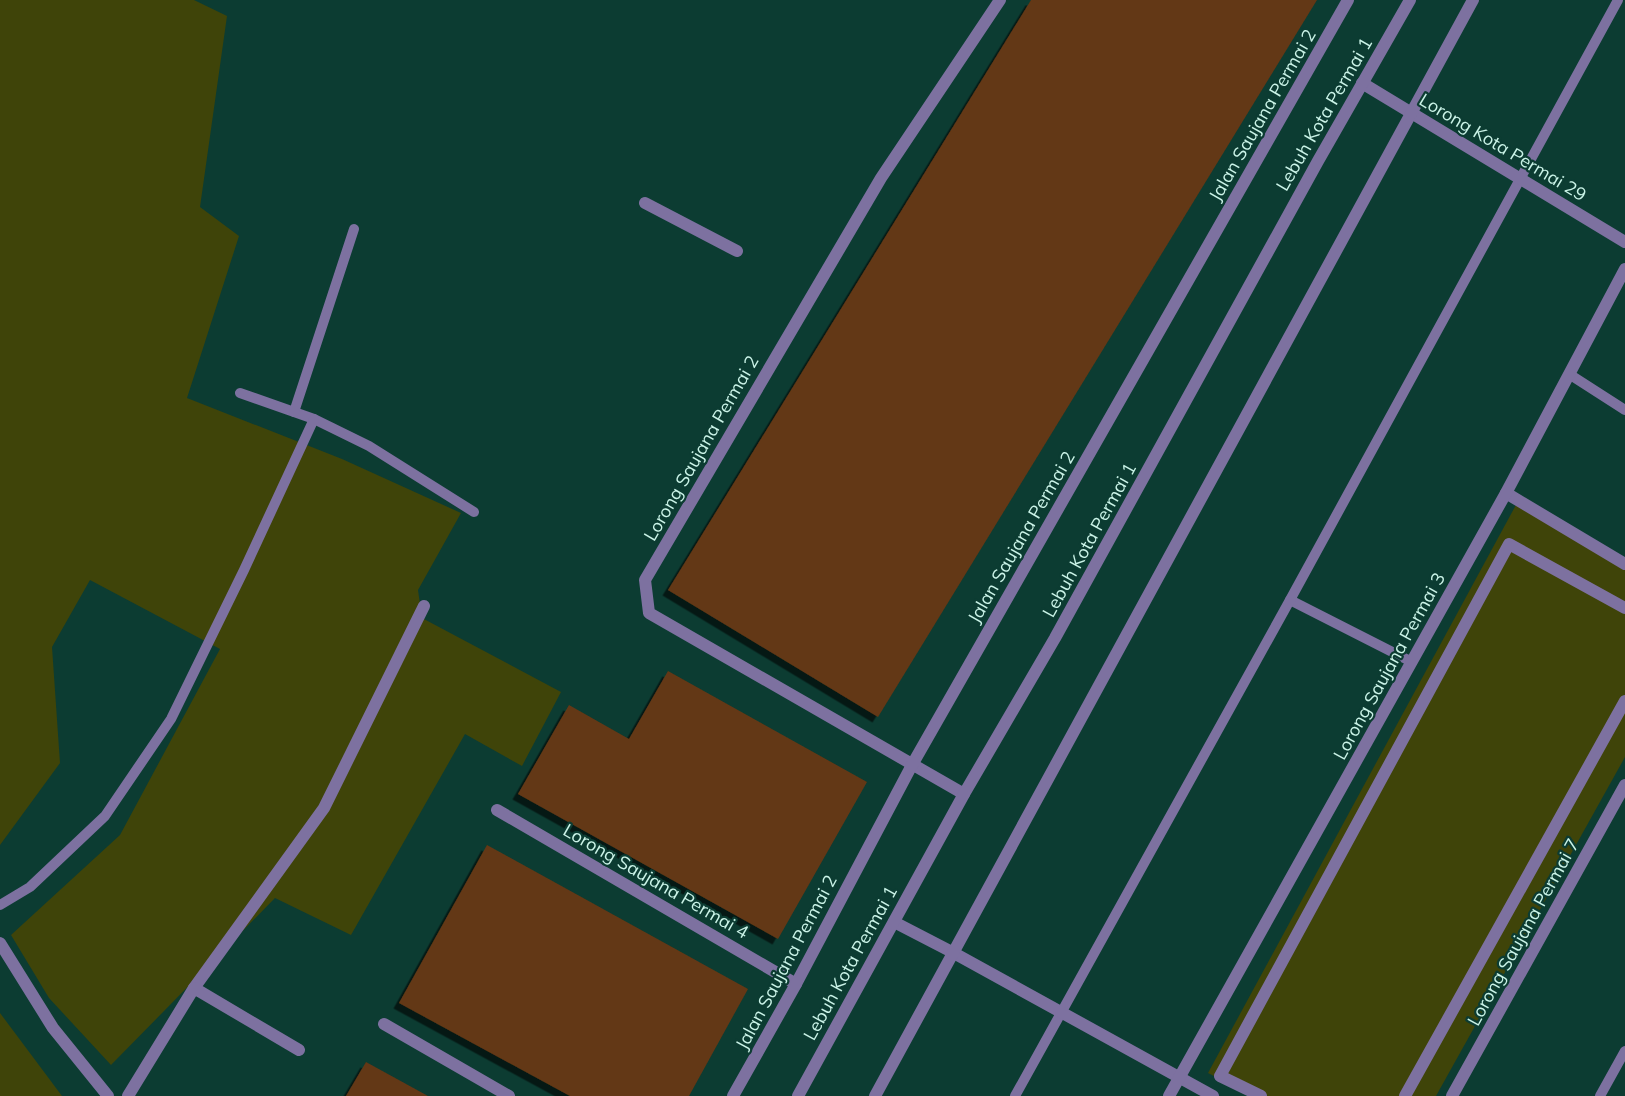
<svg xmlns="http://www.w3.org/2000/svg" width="1625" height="1096" viewBox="0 0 1625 1096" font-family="Mulish,sans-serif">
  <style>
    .green { fill: #3f4409 }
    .building { fill: #643714; filter: url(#shadow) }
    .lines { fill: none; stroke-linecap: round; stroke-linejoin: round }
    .service { stroke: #7d71a0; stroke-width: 10 }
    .pedestrian { stroke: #7d71a0; stroke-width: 12 }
    .minor { stroke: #7d71a0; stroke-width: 12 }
    .tertiary { stroke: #7d71a0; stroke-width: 12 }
    .labels { text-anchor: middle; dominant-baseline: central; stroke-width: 4.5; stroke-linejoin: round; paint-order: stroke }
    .street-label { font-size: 18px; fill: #cbf4e8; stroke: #0c3c32 }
  </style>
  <defs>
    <filter id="shadow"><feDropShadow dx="-5.5" dy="5.5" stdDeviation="0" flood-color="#0009"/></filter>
  </defs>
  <rect width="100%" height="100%" fill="#0c3c32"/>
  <!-- green -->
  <g class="green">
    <path d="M0,0H194L227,16L200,207L239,236L187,398L342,459L461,513L418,590L422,618L561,692L522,766L465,734L351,935L275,898L111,1065L49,998L11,935L120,835L220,649L90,580L52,647L60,763L0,845Z"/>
    <path d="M1517,503L1625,559V757L1436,1096H1253L1208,1073Z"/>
    <path d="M0,1013L62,1096H0Z"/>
  </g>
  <!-- building -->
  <g class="building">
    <path d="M1031,0H1317L878,717L668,590Z"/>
    <path d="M668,671L867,782L778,939L518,794L569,705L629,739Z"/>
    <path d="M487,845L748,989L689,1096H570L399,1003Z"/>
    <path d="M366,1062L428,1096H346Z"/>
  </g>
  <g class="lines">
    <!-- service -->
    <g class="service">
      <path d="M1569,374L1625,410"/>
      <path d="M240,393L314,419L369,446L474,512"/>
      <path d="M294,412L354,229"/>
      <path d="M1290,600L1412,662"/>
      <path d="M0,905L30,887L105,816L171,719L244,570L314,419"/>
      <path d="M1015,1096L1290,600L1618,0"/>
      <path d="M1600,1096L1625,1051"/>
    </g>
    <!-- pedestrian -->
    <g class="pedestrian">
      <path d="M1261,1096L1220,1076L1509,544L1625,608"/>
      <path d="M1405,1096L1625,701"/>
    </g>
    <!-- minor -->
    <g class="minor">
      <path d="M1362,83L1625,242"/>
      <path d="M645,203L737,251"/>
      <path d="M1506,493L1625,564"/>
      <path d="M964,794L649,613L645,580L881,178L1000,0"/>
      <path d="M497,810L796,984"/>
      <path d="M894,922L952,952L1213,1096"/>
      <path d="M0,943L53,1028L108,1096"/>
      <path d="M194,988L324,808L424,606"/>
      <path d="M384,1024L509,1096"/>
      <path d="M128,1096L194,988L299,1050"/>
      <path d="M733,1096L796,984L912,765L1348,0"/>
      <path d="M875,1096L1473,0"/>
      <path d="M1169,1096L1506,493L1625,269"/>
      <path d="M1452,1096L1625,785"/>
    </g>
    <!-- tertiary -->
    <path class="tertiary" d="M798,1096L964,794L1055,638L1318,161L1410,0"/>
  </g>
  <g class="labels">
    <!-- street labels -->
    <g class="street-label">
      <text transform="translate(1324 114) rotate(-60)">Lebuh Kota Permai 1</text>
      <text transform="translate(1262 115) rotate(-60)">Jalan Saujana Permai 2</text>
      <text transform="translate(1503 147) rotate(31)">Lorong Kota Permai 29</text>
      <text transform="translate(701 448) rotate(-60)">Lorong Saujana Permai 2</text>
      <text transform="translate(1021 537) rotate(-60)">Jalan Saujana Permai 2</text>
      <text transform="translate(1089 540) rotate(-61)">Lebuh Kota Permai 1</text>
      <text transform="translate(1389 666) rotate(-61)">Lorong Saujana Permai 3</text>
      <text transform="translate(656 881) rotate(30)">Lorong Saujana Permai 4</text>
      <text transform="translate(1523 932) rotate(-61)">Lorong Saujana Permai 7</text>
      <text transform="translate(786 962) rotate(-62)">Jalan Saujana Permai 2</text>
      <text transform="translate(850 963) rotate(-61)">Lebuh Kota Permai 1</text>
    </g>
  </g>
</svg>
